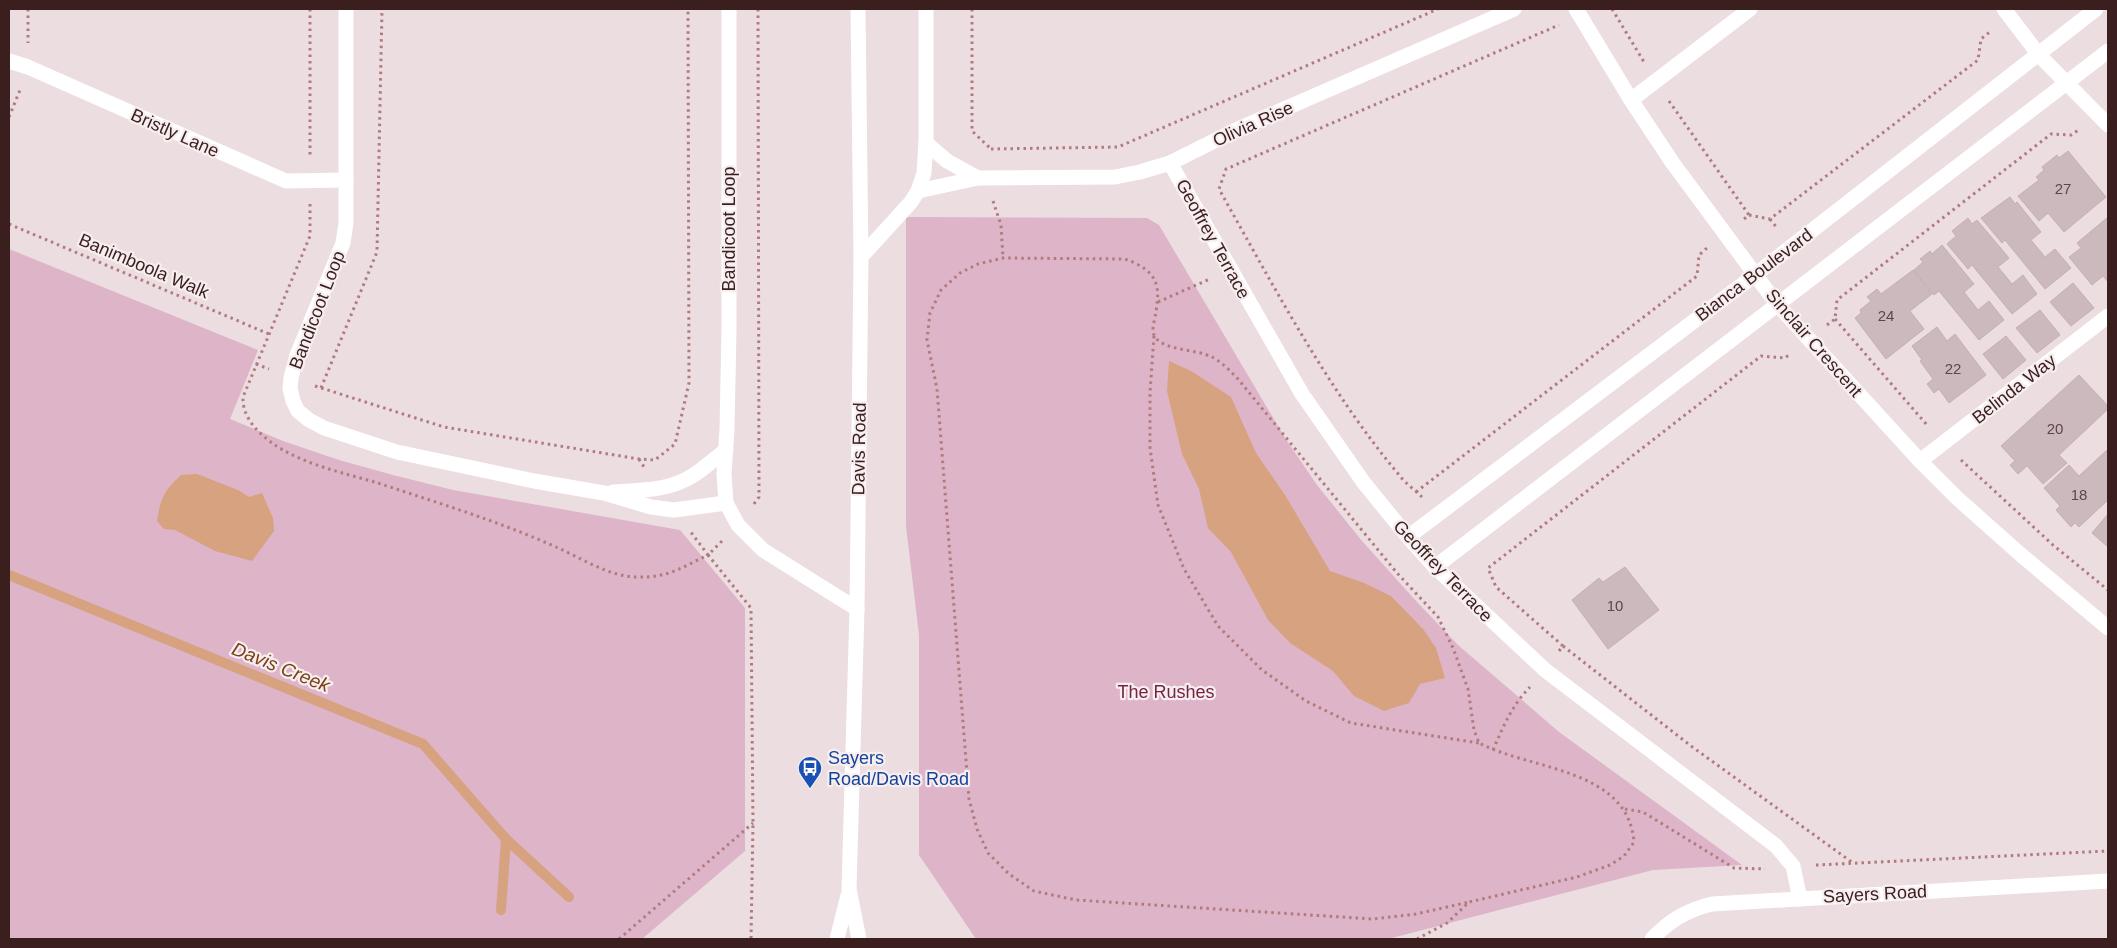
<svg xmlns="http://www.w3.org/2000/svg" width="2117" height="948" viewBox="0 0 2117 948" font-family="Helvetica,sans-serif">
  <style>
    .green { fill: #deb4c8 }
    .water { fill: #d6a27f }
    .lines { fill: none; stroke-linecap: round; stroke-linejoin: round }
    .stream { stroke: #d6a27f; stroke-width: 10 }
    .building { fill: #ccb9bd; stroke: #c5afb3 }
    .path { stroke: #b17b7e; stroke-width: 3; stroke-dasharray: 2.5 4; stroke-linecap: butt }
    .lane { stroke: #fff; stroke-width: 15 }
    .street { stroke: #fff; stroke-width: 15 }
    .secondary { stroke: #fff; stroke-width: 15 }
    .labels { text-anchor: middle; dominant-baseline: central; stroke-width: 4.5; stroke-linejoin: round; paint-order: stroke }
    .number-label { font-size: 15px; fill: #5f4546 }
    .street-label { font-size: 18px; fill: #3b1e1e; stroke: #f7eef0 }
    .park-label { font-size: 18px; fill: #752542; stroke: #f7eef0 }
    .transit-label { font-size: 18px; fill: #164399; stroke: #f7eef0; text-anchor: start }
    .water-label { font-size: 19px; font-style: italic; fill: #7c3f13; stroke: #f7eef0 }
  </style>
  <rect width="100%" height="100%" fill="#ebdde0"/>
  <!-- green -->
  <g class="green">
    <path d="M906,217L1147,218L1159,225L1285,438L1317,485L1362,541L1417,602L1458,645L1559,732L1742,865L1653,870L1388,939H976L919,855V635L906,526Z"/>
    <path d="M9,249L258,350L230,419L283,441L339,460L393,475L453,490L680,530L745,608V851L642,939H9Z"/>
  </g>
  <!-- water -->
  <g class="water">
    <path d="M1169,361L1191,371L1231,397L1256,453L1285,495L1330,571L1364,583L1391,596L1423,629L1436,648L1445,678L1420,684L1409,703L1384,711L1354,696L1333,671L1290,643L1268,620L1231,552L1208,528L1199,489L1182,454L1167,391Z"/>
    <path d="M197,474L238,490L249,497L262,493L273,518L274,531L252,561L215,551L175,530L164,529L157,521C161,497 164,491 181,475Z"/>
  </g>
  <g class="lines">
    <!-- stream -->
    <g class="stream">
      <path d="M9,575L423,744L506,839L569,897"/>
      <path d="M501,910L506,839"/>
    </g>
  </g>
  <!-- building -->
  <g class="building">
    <path d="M2068,151L2106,197L2064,232L2048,213L2039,221L2018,196L2039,180L2036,177L2044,170L2042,167L2057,155L2059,158Z"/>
    <path d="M2010,197L2015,204L2017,202L2041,232L2031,240L2045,257L2055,249L2071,268L2045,289L2005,240L2002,243L1981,218Z"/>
    <path d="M2108,217V282L2103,276L2092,285L2069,257L2081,248L2077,243Z"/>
    <path d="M1968,218L1972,224L1977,220L2009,258L1998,267L2012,284L2023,275L2037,294L2012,314L1972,265L1968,269L1947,244L1956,236L1952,231Z"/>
    <path d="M1942,245L1974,284L1964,292L1978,310L1989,301L2004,320L1979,340L1939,291L1934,295L1914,270L1923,262L1920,259L1930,251L1932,254Z"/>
    <path d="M1913,270L1932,294L1910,311L1924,329L1886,359L1855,318L1861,313L1860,310L1871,301L1867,297L1877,289L1881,294Z"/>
    <path d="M2073,283L2094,308L2071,326L2050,302Z"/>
    <path d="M2040,310L2060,335L2037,353L2016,328Z"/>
    <path d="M1937,327L1947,341L1955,334L1986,375L1949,403L1939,389L1934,393L1927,384L1933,379L1920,361L1922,360L1912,346Z"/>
    <path d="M2006,336L2026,360L2003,379L1983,354Z"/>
    <path d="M2079,375L2108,406V409L2059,455L2067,463L2043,484L2027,466L2018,474L2010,465L2015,461L2001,446Z"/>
    <path d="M2108,449V500L2079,527L2075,523L2071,527L2056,510L2060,506L2044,488L2069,465L2079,476Z"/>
    <path d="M2108,514V547L2092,533Z"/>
    <path d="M1625,567L1659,610L1608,649L1572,600L1599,578L1603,582Z"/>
  </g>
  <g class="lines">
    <!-- path -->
    <g class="path">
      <path d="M28,9V43"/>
      <path d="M310,9V158"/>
      <path d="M972,9V131L991,149"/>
      <path d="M1612,9L1644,62"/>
      <path d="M1669,101L1749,215"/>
      <path d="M9,117L20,90"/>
      <path d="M991,149L1118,147L1438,9"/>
      <path d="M993,201L1001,225L1003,258"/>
      <path d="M310,204V236L243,397C242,418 259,434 275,445C305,465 344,473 378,483C438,503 498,521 556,547C581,558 610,577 637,577C669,578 682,567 708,555L690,531"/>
      <path d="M1744,219L1749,215L1770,219L1978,60L1981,39L1991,31"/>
      <path d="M1770,219L1777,228"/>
      <path d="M9,224L269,334"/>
      <path d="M1158,302L1210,279"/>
      <path d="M1835,319L1927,425"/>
      <path d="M1827,325L1835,319L1837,300L2051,134L2071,135L2080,129"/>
      <path d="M1154,336L1150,392V448L1158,505L1184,569L1218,626L1262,670L1306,701L1351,723L1479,743"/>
      <path d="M256,364L269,369"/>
      <path d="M315,386L444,427L639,459L655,460L675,444L689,383L688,9"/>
      <path d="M321,388L377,252L382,9"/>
      <path d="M639,459L644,467"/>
      <path d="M1961,460L2053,545L2108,590"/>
      <path d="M1416,492L1697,276L1699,255L1707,248"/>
      <path d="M1422,497C1415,490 1406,484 1400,476C1329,392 1273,285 1219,189L1226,169L1559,25"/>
      <path d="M754,504L759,497L758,9"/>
      <path d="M722,541L708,555L751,608L753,823L751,939"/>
      <path d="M1563,646L1691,746L1853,863"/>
      <path d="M1559,651L1563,646L1496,587L1488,568L1761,356L1785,358L1791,353"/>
      <path d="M1493,750C1503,727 1512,705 1530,687"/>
      <path d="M1625,809L1643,812L1734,868L1765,869"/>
      <path d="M1816,865L2108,851"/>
      <path d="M619,939L753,823"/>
      <path d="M1417,939L1447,923L1469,902L1577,877L1610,865L1624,856L1634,842C1628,768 1530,770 1479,743L1474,730L1468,689L1453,648L1438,617L1397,573L1238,379C1230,371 1222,362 1212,357C1197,349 1165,351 1155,337C1152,332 1153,327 1154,322C1161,288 1161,272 1125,259L1003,258L978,264L960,273L941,290L930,313L927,340L937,389L969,799L977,829L988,853L1009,874L1034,891L1076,900L1372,919L1416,914L1469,902"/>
    </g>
    <!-- lane -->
    <g class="lane">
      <path d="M9,61L28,67L286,181L346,180"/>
      <path d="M1631,100L1750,9"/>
      <path d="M1920,461L2108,316"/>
    </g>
    <!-- street -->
    <g class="street">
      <path d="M346,9V223L343,243L297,355L291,378L290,388L293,401L298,411L309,420L324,428L397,452L534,481L604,493L651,507L674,510L726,503"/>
      <path d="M729,9V330L727,429L724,474L726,503L738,525L763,550L857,609"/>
      <path d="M1576,9L1631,100L1672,162L1777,304L1920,461L1957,498L2020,554L2108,628"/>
      <path d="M2004,9L2039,55L2108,125"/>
      <path d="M926,143L947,161L978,178"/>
      <path d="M1170,163L1302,394L1364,483L1408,537L1435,567L1545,670L1776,846L1793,866L1800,899"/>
      <path d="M918,191L978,178L1115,177L1140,172L1170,163L1238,129L1514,9"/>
      <path d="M861,257L911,202L918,191L924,173L926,143V9"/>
      <path d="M613,492C639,490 669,491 692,476C704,469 715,458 726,450"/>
      <path d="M1408,537L1755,275L2096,9"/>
      <path d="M1435,567L2108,51"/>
      <path d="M1652,939C1670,920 1687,910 1712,904L2108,881"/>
    </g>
    <!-- secondary -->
    <g class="secondary">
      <path d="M858,9L861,257L857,609L849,889L859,939"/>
      <path d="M837,939L848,895"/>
    </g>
  </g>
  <!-- icons -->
  <defs>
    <g id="bus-pin" transform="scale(1.25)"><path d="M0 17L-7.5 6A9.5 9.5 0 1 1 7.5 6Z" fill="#1a4fb4" stroke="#f7eef0"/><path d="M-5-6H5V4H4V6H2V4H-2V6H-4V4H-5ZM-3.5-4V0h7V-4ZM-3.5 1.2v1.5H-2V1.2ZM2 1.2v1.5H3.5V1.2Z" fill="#fff"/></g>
  </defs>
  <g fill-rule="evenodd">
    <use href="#bus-pin" x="810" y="768"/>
  </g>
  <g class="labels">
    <!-- number labels -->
    <g class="number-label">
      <text x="2063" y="188">27</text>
      <text x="1886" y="315">24</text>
      <text x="1953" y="368">22</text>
      <text x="2055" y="428">20</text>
      <text x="2079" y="494">18</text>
      <text x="1615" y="605">10</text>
    </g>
    <!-- street labels -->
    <g class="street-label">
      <text transform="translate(1253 124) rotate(-24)">Olivia Rise</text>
      <text transform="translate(175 133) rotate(24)">Bristly Lane</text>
      <text transform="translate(729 229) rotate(-90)">Bandicoot Loop</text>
      <text transform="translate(1213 239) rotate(61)">Geoffrey Terrace</text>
      <text transform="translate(144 266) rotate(23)">Banimboola Walk</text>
      <text transform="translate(1754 275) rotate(-37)">Bianca Boulevard</text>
      <text transform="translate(317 310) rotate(-69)">Bandicoot Loop</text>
      <text transform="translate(1814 343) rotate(49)">Sinclair Crescent</text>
      <text transform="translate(2014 389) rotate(-38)">Belinda Way</text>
      <text transform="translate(859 449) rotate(-89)">Davis Road</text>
      <text transform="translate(1443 571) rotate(46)">Geoffrey Terrace</text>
      <text transform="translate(1875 894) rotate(-3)">Sayers Road</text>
    </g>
    <!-- park labels -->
    <g class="park-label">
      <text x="1166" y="692">The Rushes</text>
    </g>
    <!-- transit labels -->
    <g class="transit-label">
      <text x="828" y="758">Sayers<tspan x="828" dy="21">Road/Davis Road</tspan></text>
    </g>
    <!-- water labels -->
    <g class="water-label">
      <text transform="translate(281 667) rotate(22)">Davis Creek</text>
    </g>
  </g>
  <!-- border -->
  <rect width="2117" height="948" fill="none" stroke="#3b1e1e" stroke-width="20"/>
</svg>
